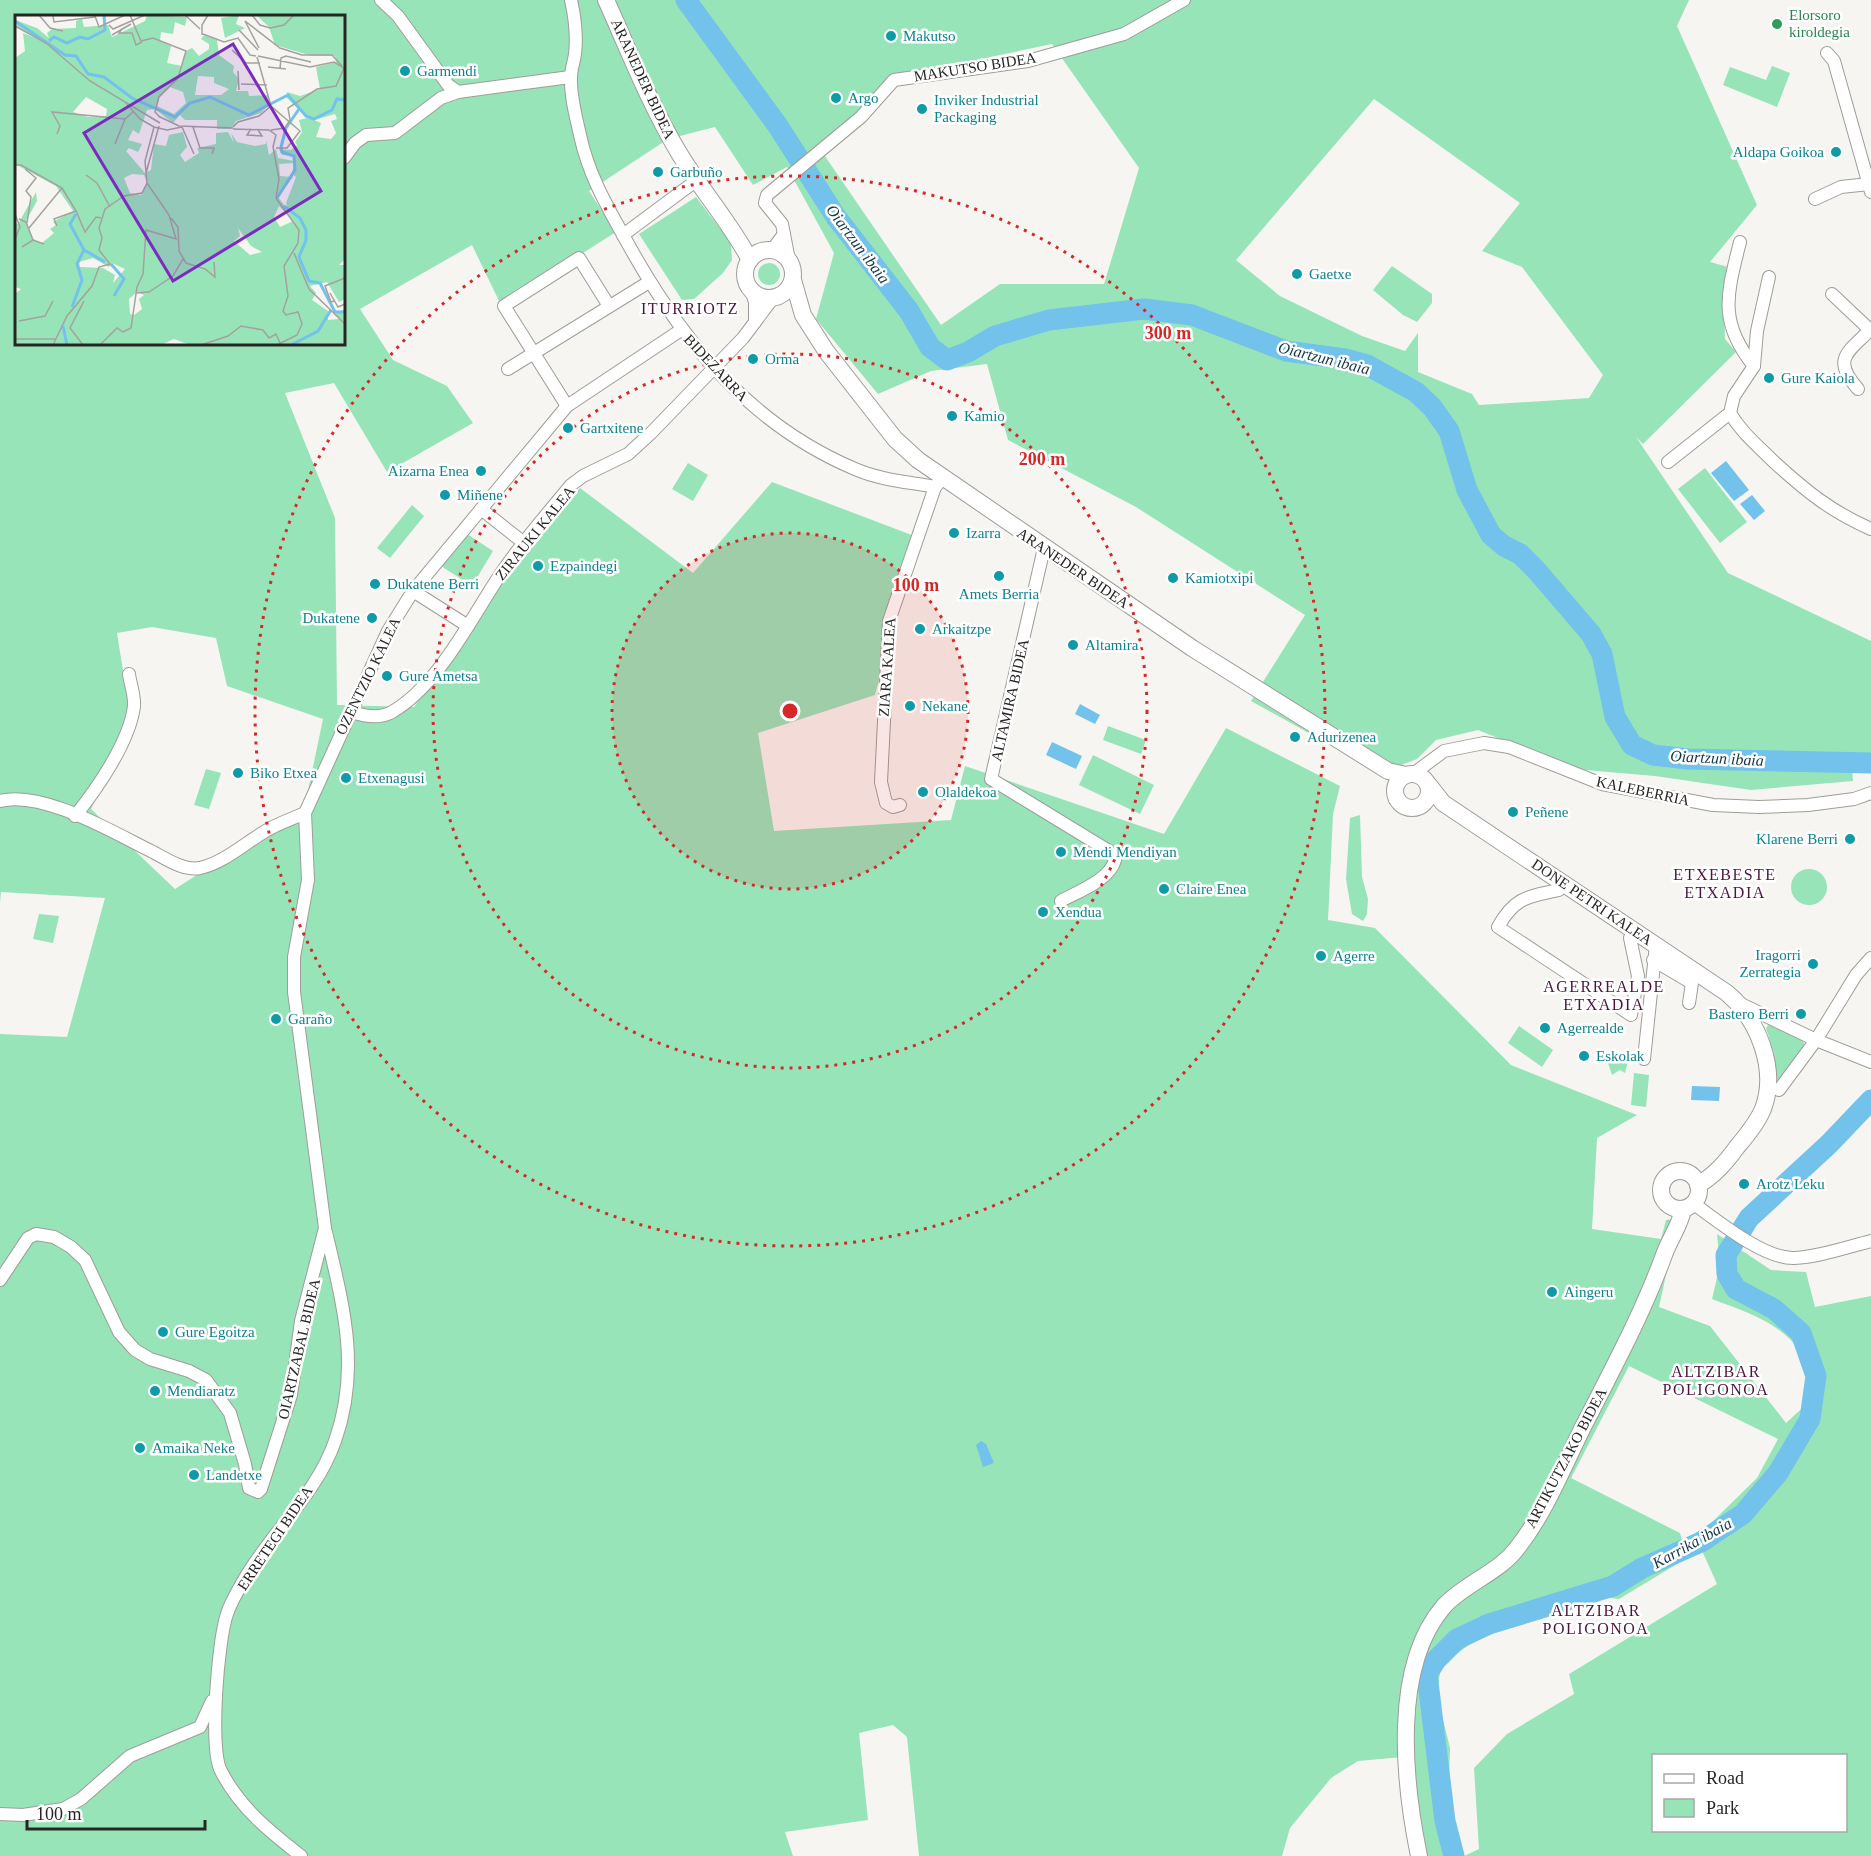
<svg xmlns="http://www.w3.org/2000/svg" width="1871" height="1856" viewBox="0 0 1871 1856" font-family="'Times New Roman',serif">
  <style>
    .green { fill: #97e4b9; fill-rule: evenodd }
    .water { fill: #72c2eb }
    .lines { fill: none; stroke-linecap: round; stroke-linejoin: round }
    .river { stroke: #72c2eb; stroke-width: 21 }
    .street-casing { stroke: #9f9d99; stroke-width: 14 }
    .secondary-casing { stroke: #9f9d99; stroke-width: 18 }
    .street { stroke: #fff; stroke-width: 12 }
    .secondary { stroke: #fff; stroke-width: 16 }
    .ring { fill: none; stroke: #d62828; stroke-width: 3; stroke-dasharray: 3 6 }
    .leisure-dot { fill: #2e9e5b; stroke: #fff; stroke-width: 2 }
    .culture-dot { fill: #0f9aa8; stroke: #fff; stroke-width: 2 }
    .labels { text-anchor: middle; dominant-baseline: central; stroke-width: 5; stroke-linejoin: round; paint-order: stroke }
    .leisure-label { font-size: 15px; fill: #27864d; stroke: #fff; text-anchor: start }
    .culture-label { font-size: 15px; fill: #0d838f; stroke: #fff; text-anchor: start }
    .street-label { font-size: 15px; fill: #272625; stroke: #fff }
    .water-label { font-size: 16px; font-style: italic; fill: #123648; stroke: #fff }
    .neighbourhood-label { font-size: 16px; letter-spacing: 1.5px; fill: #4e143c; stroke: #fff }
    .inset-river { fill: none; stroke: #72c2eb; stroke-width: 3 }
    .inset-road { fill: none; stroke: #a4a29f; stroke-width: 1.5 }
    .view { fill: #7b2cbf; fill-opacity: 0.15; stroke: #7b2cbf; stroke-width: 3 }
    .inset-edge { fill: none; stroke: #272625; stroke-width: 3 }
    .centre { fill: #d62828; stroke: #fff; stroke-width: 3 }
    .ring-label { font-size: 18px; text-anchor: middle; font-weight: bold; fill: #d62828; stroke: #fff; stroke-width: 5; stroke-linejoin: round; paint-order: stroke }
  </style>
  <rect width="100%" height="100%" fill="#f7f5f1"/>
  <!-- green -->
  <g class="green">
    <path d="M0,0H1689L1677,26L1757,205L1710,262L1728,267L1724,307L1725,339L1736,352L1643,444L1636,437L1728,573L1871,641V756H1851L1853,781L1751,790L1655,776L1574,769L1478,730L1436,740L1417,759L1381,773L1251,701L1305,615L1136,507L1008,440L987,364L931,371L878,394L816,319L834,253L787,167L753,185L715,127L668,139L589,191L616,232L501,305L472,245L360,309L393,360L447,386L473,423L387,472L334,383L285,393L335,518L337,705L414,707L489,593L580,488L693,573L772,482L917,537L875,695L758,733L774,831L951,820L965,766L1164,834L1226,728L1340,786L1333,814L1328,920L1375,928L1511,1065L1637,1115L1597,1138L1592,1229L1661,1239L1666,1220L1689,1217L1671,1252L1659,1307L1710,1326L1786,1423L1810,1401C1810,1392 1813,1378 1810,1369C1792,1326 1752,1314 1712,1299L1720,1265L1717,1234L1771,1270L1806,1272L1815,1307L1871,1296V1856H1423L1403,1757L1358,1761L1331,1778L1290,1828L1282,1856H919L907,1737L893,1725L859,1733L868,1820L785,1832L793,1856H0V1034L67,1037L105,898L1,892L0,903ZM16,16H344V344H16ZM1052,44L1139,168L1104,284H1000L941,325L820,149L895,77ZM1374,99L1520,203L1482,251L1522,267L1603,375L1589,398L1479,405L1472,394L1418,372V333L1405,351L1362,336L1280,296L1236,260ZM152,627L216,638L227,686L323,719L305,805L175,889L91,809L132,728L117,633ZM1629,1366L1778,1439L1757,1478L1706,1528L1695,1535L1717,1584L1569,1674L1574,1694L1507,1734L1474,1768L1479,1849L1464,1856L1448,1808L1450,1748L1437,1695L1441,1665L1476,1640L1531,1617L1602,1597L1619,1599L1687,1558L1680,1533L1571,1478ZM1654,1756H1846V1830H1654Z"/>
    <path d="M1772,66L1790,73L1777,107L1723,85L1730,67L1766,80Z"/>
    <path d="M696,197L731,243L732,260L723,273L694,299L682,300L639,234Z"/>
    <circle cx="769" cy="274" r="11"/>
    <path d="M1392,266L1432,294V303L1417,322L1403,315L1373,290Z"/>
    <path d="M688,463L708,475L693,501L672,489Z"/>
    <path d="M1705,468L1747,522L1720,543L1678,489Z"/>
    <path d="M412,505L424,516L390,558L377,548Z"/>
    <path d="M467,534L493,551L472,586L441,566Z"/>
    <path d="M1108,726L1146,740L1141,754L1103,740Z"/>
    <path d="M1093,755L1154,785L1140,814L1079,785Z"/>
    <path d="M206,769L221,773L209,809L194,805Z"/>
    <path d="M1360,815L1362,877L1368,899L1367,914L1363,921L1352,914L1346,879L1350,818Z"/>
    <circle cx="1809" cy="887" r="18"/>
    <path d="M39,914L59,916L53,943L33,939Z"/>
    <path d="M1770,1023L1803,1038L1805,1050L1780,1085L1776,1080L1774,1053L1766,1028Z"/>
    <path d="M1519,1026L1553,1050L1542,1067L1508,1043Z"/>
    <path d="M1611,1052L1629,1056L1625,1073L1620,1070L1612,1075L1608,1063Z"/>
    <path d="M1634,1073L1649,1075L1646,1107L1631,1105Z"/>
  </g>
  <!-- water -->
  <g class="water">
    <path d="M1726,461L1749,490L1734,501L1711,473Z"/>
    <path d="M1752,495L1765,511L1754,520L1740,504Z"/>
    <path d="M1080,704L1100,715L1095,724L1075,714Z"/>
    <path d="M1052,742L1082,756L1076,769L1046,755Z"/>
    <path d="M1692,1086L1720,1087L1719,1101L1691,1100Z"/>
    <path d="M981,1441L986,1444L994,1463L983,1467L976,1445Z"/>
  </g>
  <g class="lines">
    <!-- river -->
    <g class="river">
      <path d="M686,0L778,126L836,217L909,311L930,347L947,360L968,352L995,336L1049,320L1144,309L1192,315L1286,351L1345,359L1367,365L1416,392L1432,407L1449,431L1467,490L1491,535L1504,546L1520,554L1537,571L1591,634L1602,654L1615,717L1632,745L1653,755L1688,759L1871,763"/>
      <path d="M1454,1856L1445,1821L1427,1674L1436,1660L1457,1639L1489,1624L1613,1586L1642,1568L1701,1542L1743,1514L1778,1473L1810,1419L1816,1376L1801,1333L1774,1309L1736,1289L1727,1274L1726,1255L1749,1218L1829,1144L1871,1100"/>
    </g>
    <!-- street casing -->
    <g class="street-casing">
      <g id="street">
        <path d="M381,0L398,16L448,85L458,92L570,77"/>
        <path d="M571,0C575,18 577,37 575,54C574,62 571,69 571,77C570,95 576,117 580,135C589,178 611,213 632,251C685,345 753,426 855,469C880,480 909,482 935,487L942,479"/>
        <path d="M1827,53L1834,61L1871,192"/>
        <path d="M344,158L355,143L366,135L395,133L441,98L458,92"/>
        <path d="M1815,199L1841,187L1869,184"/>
        <path d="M623,235L697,180"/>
        <path d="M1740,242C1727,294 1718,322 1754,366"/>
        <path d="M772,250L784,234"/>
        <path d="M789,260L782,224L765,203L767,195L861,117L894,80L1028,61L1124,34L1184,0"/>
        <path d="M751,290L755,302V322"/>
        <path d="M1832,294L1870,330"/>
        <path d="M508,369L649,282"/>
        <path d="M1858,389C1831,359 1848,352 1871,329"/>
        <path d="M567,406L504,306L579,258L609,306"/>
        <path d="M1730,413C1741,432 1757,445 1773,461C1806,491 1830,511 1871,529"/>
        <path d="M1668,462L1730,413L1734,396L1754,366L1757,331L1769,277"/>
        <path d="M481,509L524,543"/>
        <path d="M1044,548L991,779L1109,851L1115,860C1110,880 1077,892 1061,901"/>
        <path d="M413,591L468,626"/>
        <path d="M352,712C364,716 380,719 392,712C440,684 472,616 502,572C523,541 548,513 571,485L583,476L628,454L651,433L743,338L773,298"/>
        <path d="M1413,774L1444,751L1484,743L1509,747L1602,784L1713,805L1759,807L1808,805L1854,799L1871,793"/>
        <path d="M0,801C43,790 114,833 153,852C166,859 184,871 200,868C223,863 244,844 264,832C276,824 292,819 305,813"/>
        <path d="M900,805L893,807L886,803L881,782L889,621L935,487"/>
        <path d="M75,816C97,789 130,741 134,706C135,696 130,683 129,674"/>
        <path d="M1564,883L1559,890C1527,897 1515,897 1498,927L1631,1015L1638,976L1630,938L1634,930"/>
        <path d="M1653,960L1692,983L1689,1003"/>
        <path d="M1741,1004L1816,1040L1871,1062"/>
        <path d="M1644,1059L1656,945"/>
        <path d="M1779,1090L1816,1040L1856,975L1871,958"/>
        <path d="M1694,1204C1718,1221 1764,1259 1794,1258C1819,1257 1847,1247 1871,1241"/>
        <path d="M0,1280L28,1238L36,1234L54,1237L71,1247L85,1260L119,1332L135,1350L150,1359L189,1371L206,1380L230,1413L245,1464L249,1488L258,1492L261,1489L291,1395L301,1321L325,1228L294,992V957L308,880L305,813L388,631L413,591L567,406L681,330"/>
        <path d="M0,1814L23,1815L63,1809L81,1799L130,1756L200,1727L212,1701"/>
        <path d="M301,1856C269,1831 240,1808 221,1771C209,1749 218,1639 227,1614C230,1604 236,1594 241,1585C268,1535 316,1496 335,1441C361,1368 343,1305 326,1232"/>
      </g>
    </g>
    <!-- secondary casing -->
    <g class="secondary-casing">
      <g id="secondary">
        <path d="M606,0C629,51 650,105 679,153C701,190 730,222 750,260"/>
        <circle cx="769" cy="274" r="24"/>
        <path d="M793,280L803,315L826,351L895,439L918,460L1192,648L1388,771L1406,775"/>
        <circle cx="1412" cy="791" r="17"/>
        <path d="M1429,785L1443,803L1727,993C1758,1019 1778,1069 1763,1109C1757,1123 1747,1135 1737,1147C1726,1162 1715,1175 1698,1185"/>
        <circle cx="1680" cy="1190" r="19"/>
        <path d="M1419,1856C1404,1783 1391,1667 1444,1606C1465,1583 1499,1573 1518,1547C1546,1511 1563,1467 1583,1427C1612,1370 1642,1315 1664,1255C1669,1240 1681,1224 1683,1209"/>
      </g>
    </g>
    <!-- street -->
    <use href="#street" class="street"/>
    <!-- secondary -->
    <use href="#secondary" class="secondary"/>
  </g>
  <!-- distance rings -->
  <circle cx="790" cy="711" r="178" fill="#d62828" fill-opacity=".12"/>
  <g class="ring">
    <circle cx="790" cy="711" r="178"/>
    <circle cx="790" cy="711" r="357"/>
    <circle cx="790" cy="711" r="535"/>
  </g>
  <!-- markers -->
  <circle class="leisure-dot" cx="1777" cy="24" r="6"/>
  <g class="culture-dot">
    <circle cx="891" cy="36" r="6"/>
    <circle cx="405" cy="71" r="6"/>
    <circle cx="836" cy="98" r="6"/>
    <circle cx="922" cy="109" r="6"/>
    <circle cx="1836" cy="152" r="6"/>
    <circle cx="658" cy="172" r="6"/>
    <circle cx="1297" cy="274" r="6"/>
    <circle cx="753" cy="359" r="6"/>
    <circle cx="1769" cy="378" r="6"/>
    <circle cx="952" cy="416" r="6"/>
    <circle cx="568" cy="428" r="6"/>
    <circle cx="481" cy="471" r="6"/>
    <circle cx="445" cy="495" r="6"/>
    <circle cx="954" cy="533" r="6"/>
    <circle cx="538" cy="566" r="6"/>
    <circle cx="999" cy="576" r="6"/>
    <circle cx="1173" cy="578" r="6"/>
    <circle cx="375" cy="584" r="6"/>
    <circle cx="372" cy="618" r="6"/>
    <circle cx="920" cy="629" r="6"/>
    <circle cx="1073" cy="645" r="6"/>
    <circle cx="387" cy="676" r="6"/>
    <circle cx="910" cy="706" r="6"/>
    <circle cx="1295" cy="737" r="6"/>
    <circle cx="238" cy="773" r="6"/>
    <circle cx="346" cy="778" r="6"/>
    <circle cx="923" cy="792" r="6"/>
    <circle cx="1513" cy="812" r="6"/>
    <circle cx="1850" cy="839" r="6"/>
    <circle cx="1061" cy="852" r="6"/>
    <circle cx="1164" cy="889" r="6"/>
    <circle cx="1043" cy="912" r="6"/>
    <circle cx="1321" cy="956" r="6"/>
    <circle cx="1813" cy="964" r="6"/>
    <circle cx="1801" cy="1014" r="6"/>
    <circle cx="276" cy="1019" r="6"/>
    <circle cx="1545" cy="1028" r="6"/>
    <circle cx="1584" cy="1056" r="6"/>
    <circle cx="1744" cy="1184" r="6"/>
    <circle cx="1552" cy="1292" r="6"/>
    <circle cx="163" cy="1332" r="6"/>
    <circle cx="155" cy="1391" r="6"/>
    <circle cx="140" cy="1448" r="6"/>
    <circle cx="194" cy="1475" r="6"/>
  </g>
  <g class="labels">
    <!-- leisure labels -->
    <g class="leisure-label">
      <text x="1789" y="15">Elorsoro<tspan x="1789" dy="17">kiroldegia</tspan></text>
    </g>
    <!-- culture labels -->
    <g class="culture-label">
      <text x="903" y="36">Makutso</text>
      <text x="417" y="71">Garmendi</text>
      <text x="848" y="98">Argo</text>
      <text x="934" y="100">Inviker Industrial<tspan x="934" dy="17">Packaging</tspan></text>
      <text x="1824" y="152" text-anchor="end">Aldapa Goikoa</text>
      <text x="670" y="172">Garbuño</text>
      <text x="1309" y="274">Gaetxe</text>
      <text x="765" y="359">Orma</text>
      <text x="1781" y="378">Gure Kaiola</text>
      <text x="964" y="416">Kamio</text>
      <text x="580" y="428">Gartxitene</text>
      <text x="469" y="471" text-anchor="end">Aizarna Enea</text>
      <text x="457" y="495">Miñene</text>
      <text x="966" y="533">Izarra</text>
      <text x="550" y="566">Ezpaindegi</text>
      <text x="1185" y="578">Kamiotxipi</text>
      <text x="387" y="584">Dukatene Berri</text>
      <text x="999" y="594" text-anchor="middle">Amets Berria</text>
      <text x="360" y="618" text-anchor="end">Dukatene</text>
      <text x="932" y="629">Arkaitzpe</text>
      <text x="1085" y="645">Altamira</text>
      <text x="399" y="676">Gure Ametsa</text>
      <text x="922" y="706">Nekane</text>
      <text x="1307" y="737">Adurizenea</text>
      <text x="250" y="773">Biko Etxea</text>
      <text x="358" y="778">Etxenagusi</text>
      <text x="935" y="792">Olaldekoa</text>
      <text x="1525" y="812">Peñene</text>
      <text x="1838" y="839" text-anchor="end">Klarene Berri</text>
      <text x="1073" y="852">Mendi Mendiyan</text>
      <text x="1176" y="889">Claire Enea</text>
      <text x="1055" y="912">Xendua</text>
      <text x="1801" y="955" text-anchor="end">Iragorri<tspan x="1801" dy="17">Zerrategia</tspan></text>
      <text x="1333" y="956">Agerre</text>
      <text x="1789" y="1014" text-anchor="end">Bastero Berri</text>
      <text x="288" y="1019">Garaño</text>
      <text x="1557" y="1028">Agerrealde</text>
      <text x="1596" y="1056">Eskolak</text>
      <text x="1756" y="1184">Arotz Leku</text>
      <text x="1564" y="1292">Aingeru</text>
      <text x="175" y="1332">Gure Egoitza</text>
      <text x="167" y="1391">Mendiaratz</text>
      <text x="152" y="1448">Amaika Neke</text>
      <text x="206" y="1475">Landetxe</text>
    </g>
    <!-- street labels -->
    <g class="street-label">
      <text transform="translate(975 67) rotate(-9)">MAKUTSO BIDEA</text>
      <text transform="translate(643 79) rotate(65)">ARANEDER BIDEA</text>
      <text transform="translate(716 368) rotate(47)">BIDEZARRA</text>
      <text transform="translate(535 533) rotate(-51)">ZIRAUKI KALEA</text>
      <text transform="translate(1073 568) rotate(34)">ARANEDER BIDEA</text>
      <text transform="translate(887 667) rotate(-86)">ZIARA KALEA</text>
      <text transform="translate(368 676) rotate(-64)">OZENTZIO KALEA</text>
      <text transform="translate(1010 700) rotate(-77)">ALTAMIRA BIDEA</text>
      <text transform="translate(1643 791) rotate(12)">KALEBERRIA</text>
      <text transform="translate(1592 902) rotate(34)">DONE PETRI KALEA</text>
      <text transform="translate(299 1349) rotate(-77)">OIARTZABAL BIDEA</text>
      <text transform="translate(1566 1458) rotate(-62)">ARTIKUTZAKO BIDEA</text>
      <text transform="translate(275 1538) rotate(-56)">ERRETEGI BIDEA</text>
    </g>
    <!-- water labels -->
    <g class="water-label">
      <text transform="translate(858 244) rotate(53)">Oiartzun ibaia</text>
      <text transform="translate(1324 358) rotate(14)">Oiartzun ibaia</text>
      <text transform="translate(1717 758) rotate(3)">Oiartzun ibaia</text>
      <text transform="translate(1692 1543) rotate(-29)">Karrika ibaia</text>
    </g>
    <!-- neighbourhood labels -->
    <g class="neighbourhood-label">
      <text x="690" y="308">ITURRIOTZ</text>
      <text x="1725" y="874">ETXEBESTE<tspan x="1725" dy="18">ETXADIA</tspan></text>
      <text x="1604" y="986">AGERREALDE<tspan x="1604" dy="18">ETXADIA</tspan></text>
      <text x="1716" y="1371">ALTZIBAR<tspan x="1716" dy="18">POLIGONOA</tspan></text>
      <text x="1596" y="1610">ALTZIBAR<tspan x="1596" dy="18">POLIGONOA</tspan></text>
    </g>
  </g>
  <!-- overview -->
  <g transform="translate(15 15)">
    <rect width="330" height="330" fill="#f7f5f1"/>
    <path d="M132,0L172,2L170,11L160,7L158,19L146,17L145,26L156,31L152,48L167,51L171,36L177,33L184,41L194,34V29L186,24L189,20L202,25L204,40L219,51L218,57L224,64L221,76H233L234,81L253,80L254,89L246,98L221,106L216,114H202V105H170L165,100L158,108L140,94L132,95L124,119L118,115L113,125L127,129L123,137L114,133L111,136L130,158L136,155L139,129L151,131L154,120L168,117L172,132L165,140L170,147L184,138L182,133L201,129V118L213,117L219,128L216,118L222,127L240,131L251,129V125L254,140L261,134L263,143L279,146L278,141L267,140L264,134L276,135L282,130L280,127L287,117L284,105L292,103L271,82L272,77L285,81L305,74L301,52L321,47L320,41H297L260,30L254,12L241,0H330V244L324,250H330V284L324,287L312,267L295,271L301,278L297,285L313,296V305L324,304L320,298L330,294V330H175L159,324L146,330H0V279L6,274L0,272V208L3,209L21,177L22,186L11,206L18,224L27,228L39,218L35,214L41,210L38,207L58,196L41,171L0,149V43L10,36L8,18L28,26L3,13L0,5L22,13L34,23L32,18L37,14L61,13V6L67,4L69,12L93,10L97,22L130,6ZM183,61L199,62V68L214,74L206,80H180ZM155,72L168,77L171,88L159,99L142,91L144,82ZM71,82L92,94L91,101L73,102L58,97ZM320,99L322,104L316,106L321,118L316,124L301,122L306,108L299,105ZM279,148L277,159L281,162L271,188L274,196L263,182L278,162L265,161L264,149ZM117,159L129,160L132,168L126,180L115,178L109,163ZM264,191L278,206L265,212L259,202ZM223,213L236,231L247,237L235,240L219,226L225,221ZM78,243L94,252L97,248L110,254L98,268L100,260L88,253L65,252L64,247ZM122,277L129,280L124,284L127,294L119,300L115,299L114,284ZM224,0L221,9L230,13L210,23L206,3Z" fill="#97e4b9" fill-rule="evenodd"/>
    <path class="inset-river" d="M0,6L50,40L61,41L73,59L89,62L117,83L160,102L175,88L195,82L234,100L273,80L291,101L299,104L317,95L322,84L330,85M34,26L39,22L52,28L65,22L73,24L90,15L89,0M262,183L280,155L279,141L267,137L266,132L271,113L284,94M269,191L285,203L291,215V225L284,242L294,266L305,268L320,297H329M69,235L90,247M96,249L109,264L99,281M57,292L67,265L62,249L69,235L55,209L61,199M48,311L52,330M276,330L303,316L316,295"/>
    <path class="inset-road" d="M24,0L35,13L48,16M115,0L126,26L138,23L171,36L163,63L144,82L140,97L144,101M170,0L185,14M237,0L245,10L255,13L269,10L279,0M38,1L39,7L80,2M80,1L84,12L110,0M94,10L98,14L130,0M0,11L31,28L75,66L145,108M107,14L104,18H117L121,30L127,27M224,15L243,35M188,19L209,27L223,23L235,40L241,41M97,20L116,9M187,20V10L193,0M244,33L230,6L265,33L287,40H317L327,51M217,35L231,48H245M243,41L295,52L319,47L329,53L321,71L302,74L273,93L275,105M242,42L256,91L285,116L272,133H261M253,52L271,54M265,54L266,43L271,41L296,47M223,56L224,75M226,69L252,70M111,88L125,104L139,112L152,115L167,112M143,101L164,111L218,113M167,112L179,139M178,112L185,133H199L197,139M218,112L223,107L244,101L256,91M218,114L254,115L261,120L258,132L264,164L261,183L284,215L283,228L269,251L273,281L268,296L271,300L283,297L287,309L282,320L262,330M236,114L232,120L247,121L243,115M256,115L270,113L275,105M42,119L45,111L37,97L110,104L118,97M100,129L110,104M0,150H6L47,173L14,213M10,154L21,163L11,176L16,182L12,208M131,158L144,111M71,160L82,168L95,192M47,173L61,196M0,199L5,212L0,224M156,203L163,212L164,236L171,248L190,254L200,262L199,247M4,204L11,207L18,225M42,211L39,204L61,196L70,217L81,202L86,203M7,232L18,225L29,229M279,238L294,274L330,309M121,278L134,277L158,261L168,244M315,278L323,292L330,289M319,286L316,287L310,271L330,263M4,306L30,301L38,286M0,324H40M38,330L52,301L77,271L84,252L95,249L84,235L87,223L84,213L90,194L109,181L127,178L132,168M68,330L55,313L69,286M85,330L102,313L108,317L116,313L122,272L128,259L131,215L161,224L154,200L132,168L130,146L139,112M186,330L213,321L226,311L248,315L254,323L261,319L265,328"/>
    <path class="view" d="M218,29L306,176L158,266L69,118Z"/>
    <rect width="330" height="330" class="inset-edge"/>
  </g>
  <circle cx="790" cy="711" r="9" class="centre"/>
  <g class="ring-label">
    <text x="1168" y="339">300 m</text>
    <text x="1042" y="465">200 m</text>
    <text x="916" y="591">100 m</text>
  </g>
  <!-- legend -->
  <rect x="1652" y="1754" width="195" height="78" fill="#ffffff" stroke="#a9a8a8" stroke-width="1.5"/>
  <rect x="1664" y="1774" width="30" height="9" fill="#ffffff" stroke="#a9a8a8" stroke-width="1.5"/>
  <text x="1706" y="1784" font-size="18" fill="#272625">Road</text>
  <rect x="1664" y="1799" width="30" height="18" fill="#97e4b9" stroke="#a9a8a8" stroke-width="1.5"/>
  <text x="1706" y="1814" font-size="18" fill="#272625">Park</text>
  <!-- scale -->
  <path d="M27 1820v9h178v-9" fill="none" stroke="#272625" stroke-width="3"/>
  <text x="36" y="1820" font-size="18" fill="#272625" stroke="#ffffff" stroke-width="4.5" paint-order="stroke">100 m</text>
</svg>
